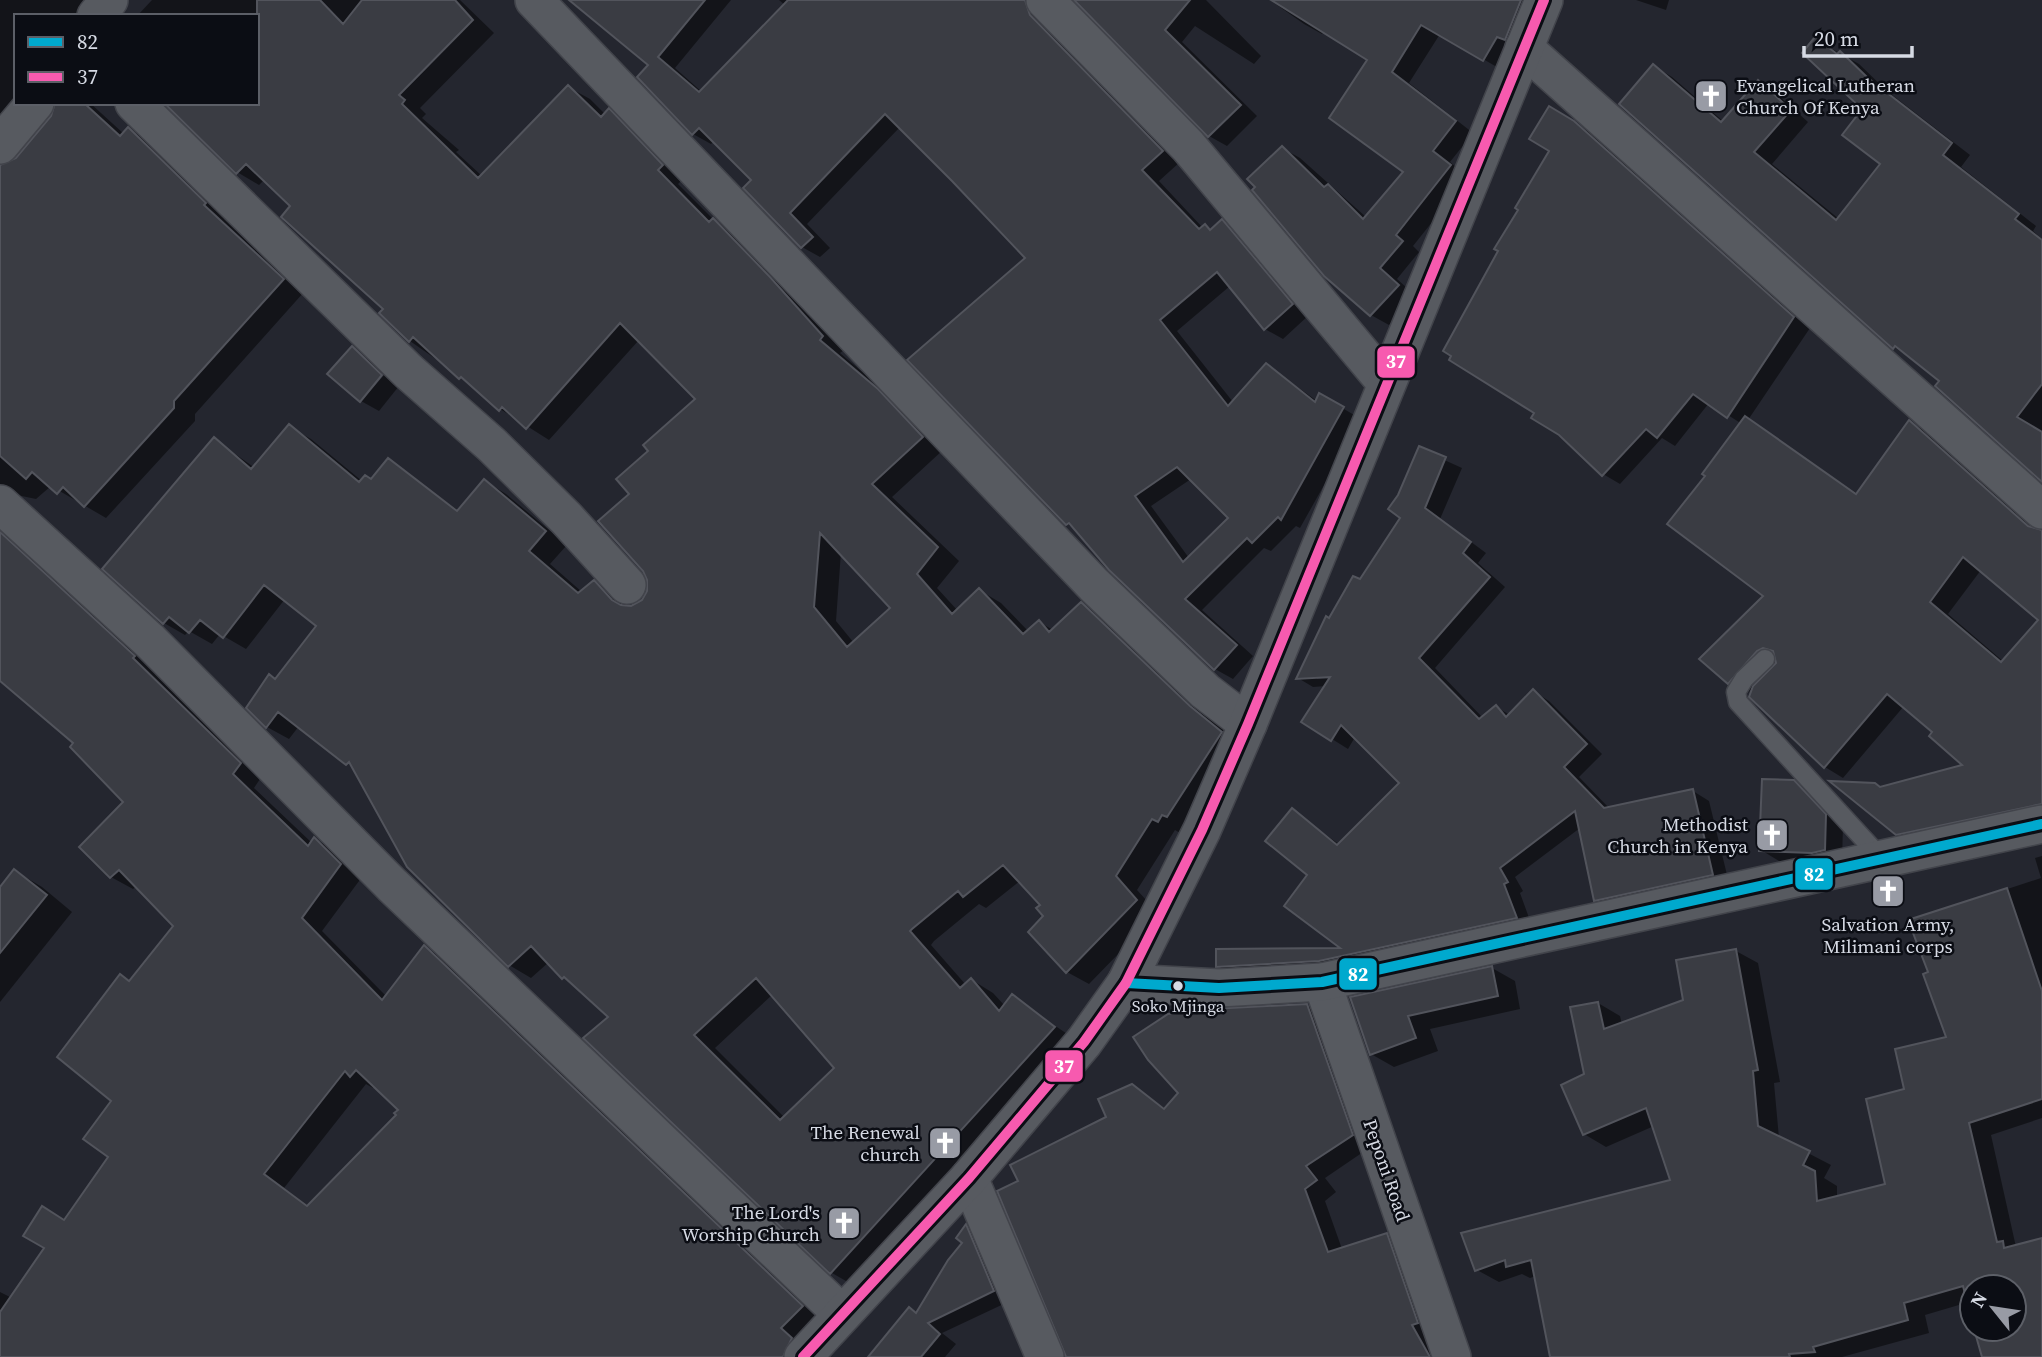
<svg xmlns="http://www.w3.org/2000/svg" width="2042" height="1357" viewBox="0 0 2042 1357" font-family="'Source Serif 4',serif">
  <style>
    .shadow { fill: #0007; fill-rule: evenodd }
    .building { fill: #3a3c43; stroke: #52545c; stroke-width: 2; fill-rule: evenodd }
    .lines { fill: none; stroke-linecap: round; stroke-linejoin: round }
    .service-casing { stroke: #42444b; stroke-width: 21 }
    .minor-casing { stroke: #42444b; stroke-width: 40 }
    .service { stroke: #575a60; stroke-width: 18 }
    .minor { stroke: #575a60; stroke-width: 37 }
    .bus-1-casing { stroke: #0b0d14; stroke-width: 16 }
    .bus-2-casing { stroke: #0b0d14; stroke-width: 16 }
    .bus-1 { stroke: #00a9ce; stroke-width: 10 }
    .bus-2 { stroke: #f75aaf; stroke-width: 10 }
    .bus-dot { fill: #d6dae4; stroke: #0b0d14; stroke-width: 2.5 }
    .labels { text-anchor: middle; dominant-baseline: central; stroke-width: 5; stroke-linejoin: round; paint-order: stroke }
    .bus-label { font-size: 17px; fill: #d6dae4; stroke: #0b0d14 }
    .poi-label { font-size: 19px; fill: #d6dae4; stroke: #0b0d14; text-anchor: end }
    .street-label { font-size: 19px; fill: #d6dae4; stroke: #0b0d14 }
    .line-badge { stroke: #0b0d14; stroke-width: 2.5 }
    .badge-label { font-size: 19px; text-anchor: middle; font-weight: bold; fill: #fff }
  </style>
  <rect width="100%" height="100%" fill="#24262f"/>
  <!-- shadow -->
  <g class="shadow">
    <path d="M0,0H85L82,16H16V103L0,148Z"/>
    <path d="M152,0H460L494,33L420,108L426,114L422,118L459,150L456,152L482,176L568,87L590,99L605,114L609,111L631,123L684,178L678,184L714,220L735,232L844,350L840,353L900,404L943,450L892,497L959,561L937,588L958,611L979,590L1001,603L1029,632L1039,622L1053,630L1081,604L1103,617L1242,745L1180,833L1175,830L1137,890L1158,913L1089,984L1067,972L1030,932L1046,916L1043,905L1020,881L986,908L979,904L934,941L931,945L966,985L972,980L993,993L1005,1006L1013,997L1076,1040L853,1285L832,1273L586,1038L611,1017L549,962L531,978L509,965L354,768L299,726L289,739L267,727L248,708L276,680L319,626L285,599L246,649L220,634L212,644L189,631L185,635L164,623L214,439L255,468L289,427L311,439L362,481H372L388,460L459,511L485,481L506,494L567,545L550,564L582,592L594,582L616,595L627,607H633L643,601L648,593L649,579L600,522L631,494L651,451L698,399L639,340L549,440L500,409L473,385L410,341L293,206L265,179L259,185L237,172L257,103V16H137ZM841,552L893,608L854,643L836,621ZM772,995L836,1068L785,1118L715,1048Z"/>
    <path d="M572,0H731L675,68L702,92L785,5L779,0H1045L1180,162L1159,181L1203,228L1213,231L1222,221L1240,232L1309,315L1283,339L1265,329L1230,286L1177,331L1233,402L1267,365L1317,401L1320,395L1361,419L1300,528L1296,526L1271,551L1264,548L1202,610L1253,656L1233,679L1215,669L1078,530L1067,524L1027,258L900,127L807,224L830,248L820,257L802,247L753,180L714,141L711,144L693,134L640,77L651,65ZM1191,479L1230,518L1189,558L1151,506Z"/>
    <path d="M1077,0H1206L1261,56L1254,64L1195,26L1182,42L1257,116L1227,146L1209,136Z"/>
    <path d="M1270,0H1544L1502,70L1440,34L1409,83L1473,133L1450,162L1468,177L1413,246L1419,252L1397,279L1416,296L1389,325L1371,315L1326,275L1282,148L1300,158L1366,217L1405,172L1369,60L1324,31L1322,34L1304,24Z"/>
    <path d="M1636,0H1669L1666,10Z"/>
    <path d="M1816,40L1859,64L1887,91L1970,155L1961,167L2036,226L2033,231L2042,239V480L1942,381L1894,347L1654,66L1672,77L1724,122L1759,83L1777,94L1808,122L1772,164L1839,219L1882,163L1865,109Z"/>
    <path d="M57,103H90L124,134L128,129L150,141L227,216L224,219L304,292L195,414V421L106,518L51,486L36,499L17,495L156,669L154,672L262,776L254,788L312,843L315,839L336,851L362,877L322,931L387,997L425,947L446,960L824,1319L809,1357H0V1292L12,1298L110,1156L113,1101L130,982L176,925L137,886L133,889L111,877L82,847L126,802L76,743L0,679V178L53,117ZM366,1084L373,1088L375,1086L400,1110L398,1115L310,1207L284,1188Z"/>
    <path d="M1566,117L1591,133L1810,328L1748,420L1858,494L1910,422L1928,433L2042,532V817L1916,844L1897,833L1882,788L1966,765L1935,732L1904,706L1843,778L1825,767L1754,686L1747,694L1729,683L1765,596L1708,476L1742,424L1709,403L1675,446L1662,438L1620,484L1603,474L1537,412L1500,251ZM1981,570L2040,620L2004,662L1948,614ZM1750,645L1777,660V664L1749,648Z"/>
    <path d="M352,348L383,371L360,400Z"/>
    <path d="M386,373L399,386L379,411L361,401Z"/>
    <path d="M1420,449L1462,468L1440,519L1486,553L1478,563L1505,587L1435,668L1483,718L1496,707L1510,715L1533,691L1549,701L1602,754L1579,777L1610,809L1693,791L1709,801L1729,883L1612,909L1595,900L1580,828L1515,877L1523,891L1520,893L1532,926L1336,969L1234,975L1218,966L1345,950L1309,875L1292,810L1340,845L1401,783L1355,737L1348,749L1332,739L1326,686L1313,687L1298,678L1330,620L1360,582L1403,518L1400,496ZM1317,676L1339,678L1317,679Z"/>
    <path d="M1794,782L1812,793L1843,826L1842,860L1779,861L1761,850Z"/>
    <path d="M2042,856V1118L1991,1135L2016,1247L2042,1240V1357H1984L1976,1329H2014V1287H1972V1313L1969,1302L1925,1315L1929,1333L1842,1357H1554L1536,1276L1530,1278L1522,1274L1499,1282L1477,1270L1672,1182L1654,1126L1606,1147L1584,1134L1586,1075L1598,1003L1620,1016L1622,1024L1685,1002L1736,951L1758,963L1780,1082L1774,1083L1779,1138L1831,1165L1824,1178L1837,1186V1198L1887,1186L1906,1090L1949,1038L1930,973L1910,921L2041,878L2035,858Z"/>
    <path d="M15,871L42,887L72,912L0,1002V890Z"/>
    <path d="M1492,968L1515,981L1520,1009L1430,1029L1438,1051L1394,1067L1371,1054L1352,999Z"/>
    <path d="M1307,1006L1328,1018L1372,1146L1325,1178L1336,1192L1325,1201L1342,1249L1387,1235L1407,1247L1445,1357H1072L1021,1182L1108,1118L1131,1086L1166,1109Z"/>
    <path d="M966,1227L982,1236L1010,1301L942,1333L956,1344L945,1357H870L918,1314L964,1243Z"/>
  </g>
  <!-- building -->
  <g class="building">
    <path d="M257,0H320L343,24L362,0H455L473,20L399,95L405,100L402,104L478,178L568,85L601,117L609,108L663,165L658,170L709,222L713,218L770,277L823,336L820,340L878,389L923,437L872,484L938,547L917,574L952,614L979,588L1023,634L1039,620L1049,632L1081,602L1190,706L1222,732L1167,817L1162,815L1158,822L1152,819L1116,876L1137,900L1066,973L1028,932L1043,916L1036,908L1040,905L1003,865L963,897L958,891L912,929L910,931L960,988L971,978L999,1011L1012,994L1055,1027L830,1274L583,1038L608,1017L564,977L562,979L531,946L508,967L407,867L349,762L346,765L278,712L266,728L246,708L269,674L275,679L316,626L264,585L223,638L200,620L189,633L169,617L163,624L102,569L214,437L251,469L289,424L359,482L365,475L371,479L388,458L457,511L484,479L546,531L529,551L578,593L594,580L612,600L621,605L631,606L642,600L647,591V580L643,571L598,521L629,494L616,479L648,451L643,445L695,399L620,323L526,429L502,407L499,411L461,377L459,379L413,337L409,342L379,313L383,309L281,217L290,206L246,164L236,174L164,103H257ZM820,533L890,608L847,647L814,607ZM756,978L834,1068L780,1120L694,1035Z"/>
    <path d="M569,0H705L658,57L699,92L788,0H1025L1030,15L1163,151L1142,170L1199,229L1205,224L1210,230L1222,219L1293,304L1264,330L1217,272L1160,320L1228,406L1266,363L1315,402L1319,393L1344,407L1281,520L1278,517L1252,543L1247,538L1185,599L1237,645L1214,670L1109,570L1069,523L1066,525L907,360L1025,258L952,181L885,114L790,213L813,237L801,248L743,188L751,180L699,128L692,135L637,77L648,65ZM1177,467L1228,518L1183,562L1135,496Z"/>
    <path d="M1074,0H1190L1165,30L1241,105L1208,137Z"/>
    <path d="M1271,0H1521L1505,40L1497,37L1483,61L1421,25L1392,72L1456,121L1433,151L1451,165L1396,235L1403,241L1380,268L1399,285L1370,316L1324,276L1252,190L1255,187L1247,179L1282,146L1324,187L1328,184L1363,219L1403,172L1329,118L1367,60Z"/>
    <path d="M1815,37L1837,54L1840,51L1868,78L1952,143L1943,155L2019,214L2015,219L2042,240V384L2017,417L2042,432V482L1935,386L1939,381L1895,346L1893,349L1619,104L1653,64L1721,122L1758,80L1791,110L1754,152L1836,220L1880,164L1842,135L1862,109L1802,53Z"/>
    <path d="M55,103H84L120,136L128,127L206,203L204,205L284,279L174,401V408L84,507L63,487L57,494L32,472L26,479L0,456V165L16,158L51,116Z"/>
    <path d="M1549,106L1574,121L1794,317L1727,418L1693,394L1657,438L1646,429L1602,476L1559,435L1531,418L1534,413L1449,360L1451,356L1443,351L1498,251L1494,249L1518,210L1515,208L1549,151L1529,139Z"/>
    <path d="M352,346L382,375L360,402L327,374Z"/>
    <path d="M1745,416L1856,494L1909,420L2028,526L2042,530V804L1896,835L1829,781L1875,783L1880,787L1962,765L1929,736L1932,732L1887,694L1824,768L1749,697L1753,686L1776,663L1773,651L1763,648L1757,651L1728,684L1699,659L1763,596L1667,524L1705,476L1702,474ZM1963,557L2038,620L2001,662L1930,602Z"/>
    <path d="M1419,446L1446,457L1425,508L1471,542L1463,553L1490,577L1419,658L1479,719L1496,705L1506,717L1533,689L1587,744L1564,767L1604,808L1693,789L1713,875L1594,901L1575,811L1500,868L1508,882L1504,884L1517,918L1319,961L1216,967V949L1340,948L1284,906L1307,875L1265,841L1292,808L1337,845L1399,783L1341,725L1331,741L1301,722L1330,677L1296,679L1326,616L1329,618L1353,576L1360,579L1400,518L1388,509L1398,495Z"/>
    <path d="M0,532L135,656L133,658L241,763L233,774L308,846L314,837L341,864L302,918L382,1000L424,945L803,1306L781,1328L792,1338L783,1357H0V1312L44,1248L23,1236L42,1206L64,1220L108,1157L83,1139L111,1101L57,1057L120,974L129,981L173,926L119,870L110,878L79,847L123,802L70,747L73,743L0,681ZM356,1070L398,1110L394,1113L396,1115L307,1206L264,1174L345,1071L350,1077Z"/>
    <path d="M1762,779L1794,780L1826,814L1825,850L1812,853L1759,851Z"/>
    <path d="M14,869L47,895L0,953V887Z"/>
    <path d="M2007,888L2042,991V1099L1969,1123L1997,1242L2003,1241L2004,1248L2042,1238V1357H1982L1974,1329H2014V1287H1972V1321L1963,1286L1904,1303L1908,1320L1813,1347L1815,1352L1789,1354L1790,1357H1550L1531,1260L1506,1267L1505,1260L1475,1271L1461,1233L1670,1180L1646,1108L1583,1135L1561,1085L1584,1074L1570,1007L1598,1002L1604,1029L1683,1000L1676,960L1736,949L1758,1070L1753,1071L1758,1126L1810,1151L1803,1165L1815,1171L1817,1201L1885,1184L1866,1099L1904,1089L1895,1049L1946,1037L1923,974L1928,972L1908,920Z"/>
    <path d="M1492,966L1498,996L1408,1016L1416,1038L1370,1055L1350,997Z"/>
    <path d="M1307,1004L1353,1135L1306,1166L1317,1180L1305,1189L1328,1252L1387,1233L1418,1323L1412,1325L1430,1357H1066L997,1191L1018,1181L1010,1165L1106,1117L1098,1099L1132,1084L1164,1109L1178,1093L1148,1060L1133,1037L1168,1014L1210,1009Z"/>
    <path d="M966,1224L994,1291L928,1323L940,1334L921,1357H868L909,1307L916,1313L948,1260L962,1243L956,1238Z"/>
  </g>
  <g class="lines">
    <!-- service casing -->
    <g class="service-casing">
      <path id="service" d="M1765,659L1744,679L1736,692L1738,702L1881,858"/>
    </g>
    <!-- minor casing -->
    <g class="minor-casing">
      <g id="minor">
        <path d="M534,0L1094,585L1205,691L1248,724"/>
        <path d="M1045,0L1188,146L1386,383"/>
        <path d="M96,16L109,0"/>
        <path d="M1524,48L2042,510"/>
        <path d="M134,103L408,371L492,445L566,518L627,585"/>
        <path d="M0,145L35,103"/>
        <path d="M0,504L150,641L392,885L841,1313"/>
        <path d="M1322,982L1452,1357"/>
        <path d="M1126,983L1219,988L1322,982L2042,824"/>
        <path d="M969,1178L1045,1357"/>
        <path d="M803,1357L969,1178L1084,1042L1126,983L1202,830L1248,724L1544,0"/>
      </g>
    </g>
    <!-- service -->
    <use href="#service" class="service"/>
    <!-- minor -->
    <use href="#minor" class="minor"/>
    <!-- bus-1 casing -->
    <g class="bus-1-casing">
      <path id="bus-1" d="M1126,983L1219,988L1322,982L2042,824"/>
    </g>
    <!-- bus-2 casing -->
    <g class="bus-2-casing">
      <path id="bus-2" d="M803,1357L969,1178L1084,1042L1126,983L1202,830L1248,724L1544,0"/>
    </g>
    <!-- bus-1 -->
    <use href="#bus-1" class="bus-1"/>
    <!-- bus-2 -->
    <use href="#bus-2" class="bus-2"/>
  </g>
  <!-- icons -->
  <defs>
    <g id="church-square" transform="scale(1.75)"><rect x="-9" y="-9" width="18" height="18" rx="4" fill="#989ba5" stroke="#0b0d14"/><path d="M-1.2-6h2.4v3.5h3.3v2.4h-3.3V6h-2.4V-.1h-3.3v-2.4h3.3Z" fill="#fff"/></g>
  </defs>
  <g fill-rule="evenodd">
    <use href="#church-square" x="1711" y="96"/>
    <use href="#church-square" x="1772" y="835"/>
    <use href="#church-square" x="1888" y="891"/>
    <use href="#church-square" x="945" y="1143"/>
    <use href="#church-square" x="844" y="1223"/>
  </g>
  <!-- markers -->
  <circle class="bus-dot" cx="1178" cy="986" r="6"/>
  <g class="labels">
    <!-- bus labels -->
    <g class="bus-label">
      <text x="1178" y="1006">Soko Mjinga</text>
    </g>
    <!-- poi labels -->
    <g class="poi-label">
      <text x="1736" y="85" text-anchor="start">Evangelical Lutheran<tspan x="1736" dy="22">Church Of Kenya</tspan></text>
      <text x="1748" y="824">Methodist<tspan x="1748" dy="22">Church in Kenya</tspan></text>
      <text x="1888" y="924" text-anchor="middle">Salvation Army,<tspan x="1888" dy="22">Milimani corps</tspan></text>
      <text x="920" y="1132">The Renewal<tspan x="920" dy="22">church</tspan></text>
      <text x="820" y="1212">The Lord's<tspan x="820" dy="22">Worship Church</tspan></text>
    </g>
    <!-- street labels -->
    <g class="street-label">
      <text transform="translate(1387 1170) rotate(71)">Peponi Road</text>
    </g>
  </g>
  <g class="line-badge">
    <rect x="1376" y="345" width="40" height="34" rx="7" fill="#f75aaf"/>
    <rect x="1794" y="857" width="40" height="34" rx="7" fill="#00a9ce"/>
    <rect x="1338" y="957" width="40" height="34" rx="7" fill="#00a9ce"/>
    <rect x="1044" y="1049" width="40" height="34" rx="7" fill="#f75aaf"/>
  </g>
  <g class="badge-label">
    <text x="1396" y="368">37</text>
    <text x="1814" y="881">82</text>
    <text x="1358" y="981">82</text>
    <text x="1064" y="1073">37</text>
  </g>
  <!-- legend -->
  <rect x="14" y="14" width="245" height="91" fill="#0b0d14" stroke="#5c5f67" stroke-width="2"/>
  <rect x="28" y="37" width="35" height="10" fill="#00a9ce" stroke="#5c5f67" stroke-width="2"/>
  <text x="77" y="49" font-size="21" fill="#d6dae4">82</text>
  <rect x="28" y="72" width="35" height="10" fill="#f75aaf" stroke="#5c5f67" stroke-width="2"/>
  <text x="77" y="84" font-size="21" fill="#d6dae4">37</text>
  <!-- north arrow -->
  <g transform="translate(1993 1308) rotate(300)"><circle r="33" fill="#0b0d14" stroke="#5c5f67" stroke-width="2"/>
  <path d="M0-5L12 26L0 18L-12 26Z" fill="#989ba5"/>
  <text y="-10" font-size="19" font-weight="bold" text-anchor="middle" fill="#d6dae4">N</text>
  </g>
  <!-- scale -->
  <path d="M1804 46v10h108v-10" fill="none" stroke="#d6dae4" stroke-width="3.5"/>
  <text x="1814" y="46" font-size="21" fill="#d6dae4" stroke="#0b0d14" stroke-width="5" paint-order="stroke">20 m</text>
</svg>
